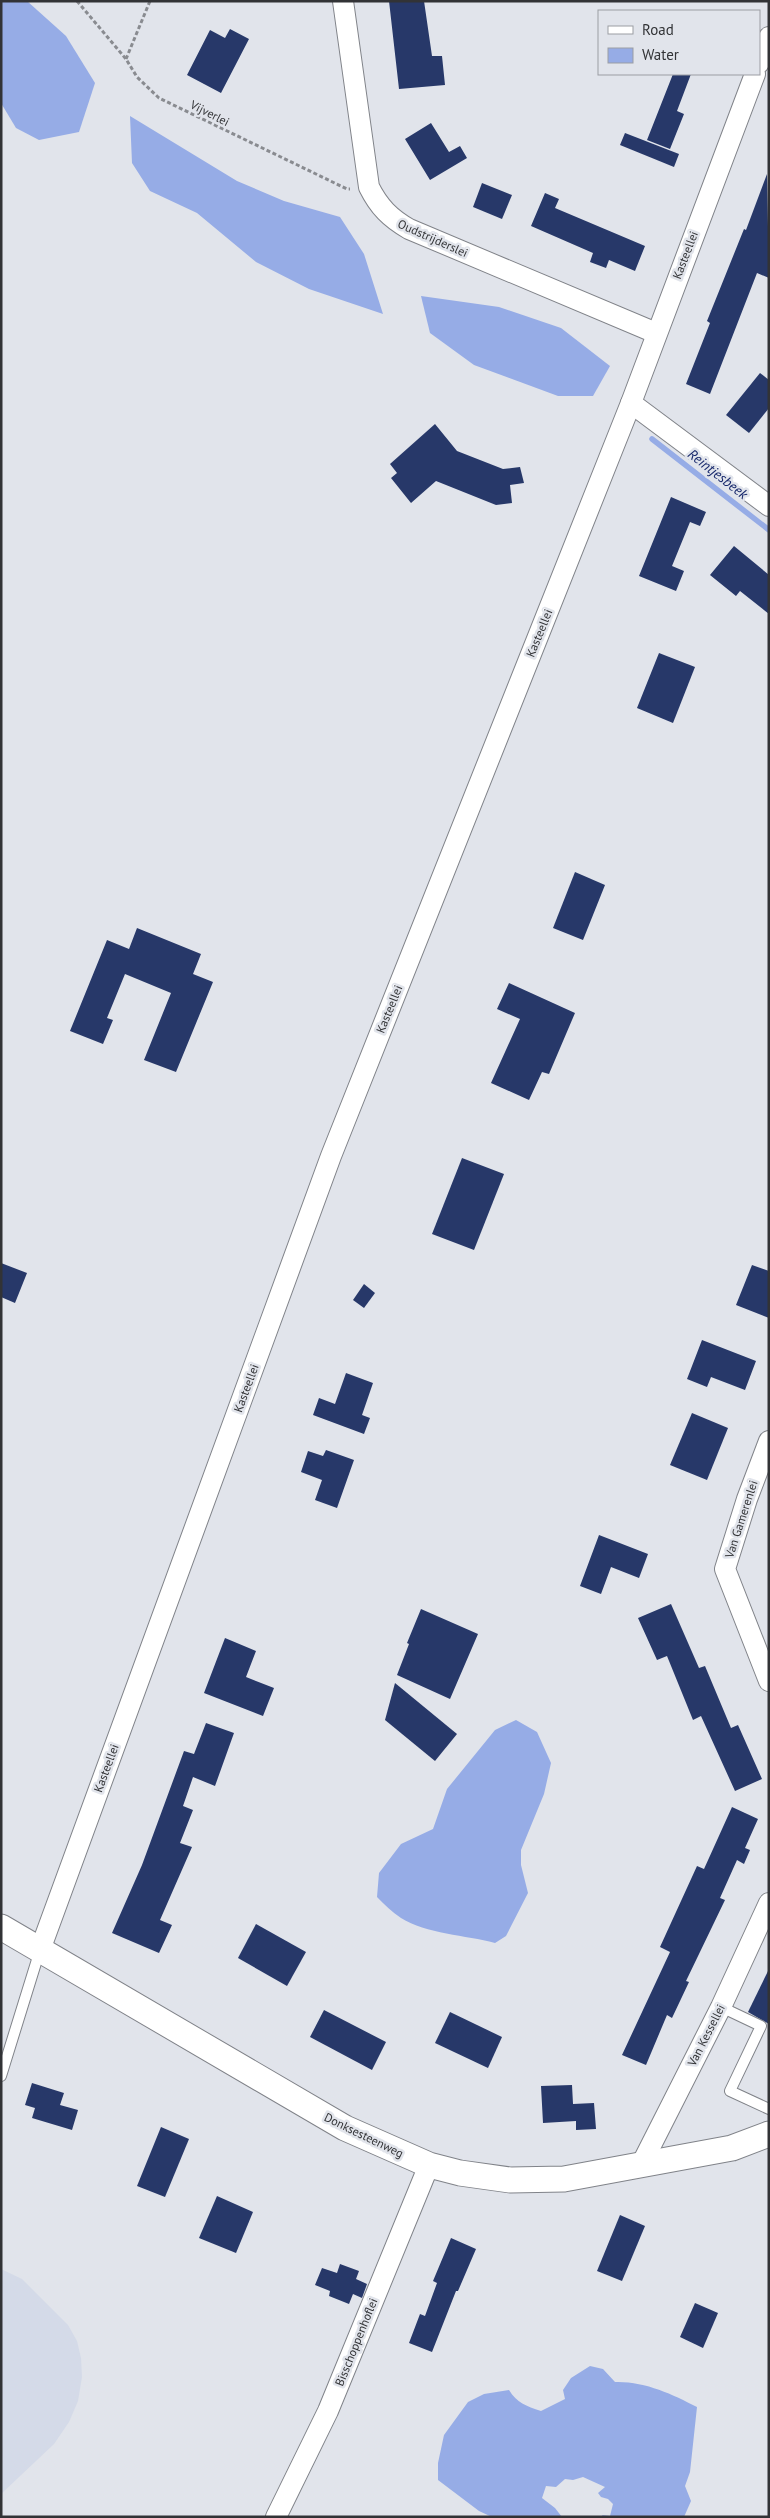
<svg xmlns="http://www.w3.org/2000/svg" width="770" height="2518" viewBox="0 0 770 2518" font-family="'PT Sans',sans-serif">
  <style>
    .built { fill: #d4dae8 }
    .water { fill: #96ace6 }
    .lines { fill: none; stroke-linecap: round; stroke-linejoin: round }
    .stream { stroke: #96ace6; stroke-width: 5.5 }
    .building { fill: #273869 }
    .service-casing { stroke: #808389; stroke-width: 12 }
    .minor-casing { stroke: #808389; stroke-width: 22 }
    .tertiary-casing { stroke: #808389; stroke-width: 27 }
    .path { stroke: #898b90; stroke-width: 3; stroke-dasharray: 4 2.5; stroke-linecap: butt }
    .service { stroke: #fff; stroke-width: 10 }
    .minor { stroke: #fff; stroke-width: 20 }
    .tertiary { stroke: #fff; stroke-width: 25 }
    .labels { text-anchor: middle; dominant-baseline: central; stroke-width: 5; stroke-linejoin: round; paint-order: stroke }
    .street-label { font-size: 12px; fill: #323336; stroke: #e1e4eb }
    .water-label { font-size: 14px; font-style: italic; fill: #18296c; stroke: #e1e4eb }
  </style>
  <rect width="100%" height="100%" fill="#e1e4eb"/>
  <!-- built -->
  <path class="built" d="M1,2269L22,2279L68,2325L77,2341L81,2358L82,2377L78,2401L69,2422L54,2444L1,2494Z"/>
  <!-- water -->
  <g class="water">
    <path d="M1,1H27L66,36L95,83L79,132L39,140L16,128L1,103Z"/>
    <path d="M130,116L237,181L284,201L340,217L364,254L383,314L309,289L256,262L197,213L150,191L132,163Z"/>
    <path d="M421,296L499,307L561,328L610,366L593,396H558L474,365L430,333Z"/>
    <path d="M516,1720L537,1732L551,1763L544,1794L521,1850V1865L528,1893L506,1936L495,1943C466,1935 426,1934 401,1918C392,1912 384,1904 377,1897L379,1873L401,1844L433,1829L447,1789L495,1730Z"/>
    <path d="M590,2366L603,2369L615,2382C644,2381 672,2394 697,2407L690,2472L685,2486L691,2501L684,2517H603L602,2515L610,2516L613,2504L608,2499L601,2497L598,2493L605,2487L583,2477L573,2480L565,2479L556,2487L546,2486L542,2498L555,2508L562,2517H492L479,2511L438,2480V2463L444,2435L468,2402L484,2394L509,2390C517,2403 526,2406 541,2411L565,2399L563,2390L571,2378Z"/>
  </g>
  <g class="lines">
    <!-- stream -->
    <path class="stream" d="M652,439L769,530"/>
  </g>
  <!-- building -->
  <g class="building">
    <path d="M389,1H424L432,56H442L445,85L399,89Z"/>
    <path d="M230,29L249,39L221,93L187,75L210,30L225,38Z"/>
    <path d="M673,74H691L677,111L684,114L670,149L647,140Z"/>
    <path d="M431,123L449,152L460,146L467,158L430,180L405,139Z"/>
    <path d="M625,133L679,154L674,167L620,145Z"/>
    <path d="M767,174L769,278L757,273L710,394L686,384L710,323L707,321L744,229L746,230Z"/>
    <path d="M482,183L512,195L502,219L473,207Z"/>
    <path d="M545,193L559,199L555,208L645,246L635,271L609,260L606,268L590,262L593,253L531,226Z"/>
    <path d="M760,373L769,380V408L749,433L726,415Z"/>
    <path d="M435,424L457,451L503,469L520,467L524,483L510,485L512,503L496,505L436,481L411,503L391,478L397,473L390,464Z"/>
    <path d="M671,497L706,512L700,526L690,522L672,566L684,571L676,591L639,576Z"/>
    <path d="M734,546L769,575V614L740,591L736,596L710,575Z"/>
    <path d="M659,653L695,667L673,723L637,708Z"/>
    <path d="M575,872L605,885L583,940L553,928Z"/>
    <path d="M137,928L201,954L193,974L213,982L176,1072L144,1060L171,993L125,974L107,1018L113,1020L103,1044L70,1031L107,940L129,949Z"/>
    <path d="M509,983L575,1013L549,1074L542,1072L529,1100L491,1083L520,1019L497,1009Z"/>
    <path d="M462,1158L504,1174L474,1250L432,1234Z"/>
    <path d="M1,1263L27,1273L15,1303L1,1297Z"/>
    <path d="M752,1265L769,1271V1318L736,1305Z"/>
    <path d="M364,1284L375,1293L364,1308L353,1300Z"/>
    <path d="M702,1340L756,1361L745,1390L711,1377L707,1387L687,1379Z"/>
    <path d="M346,1373L373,1383L362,1415L370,1418L364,1434L313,1415L319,1398L335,1404Z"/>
    <path d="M692,1413L728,1428L707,1480L670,1465Z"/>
    <path d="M326,1450L354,1460L337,1508L315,1500L322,1480L301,1472L308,1451L323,1456Z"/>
    <path d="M599,1535L648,1554L639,1578L611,1567L601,1594L580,1586Z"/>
    <path d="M671,1604L699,1668L705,1666L731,1728L738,1725L762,1779L735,1791L701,1716L693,1720L667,1656L657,1660L638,1618Z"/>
    <path d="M421,1609L478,1634L450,1699L397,1675L409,1644L407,1643Z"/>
    <path d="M225,1638L256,1651L246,1677L274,1688L263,1716L204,1693Z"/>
    <path d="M395,1683L457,1734L435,1761L385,1720Z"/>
    <path d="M206,1723L234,1733L215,1786L193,1777L183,1806L193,1810L180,1843L192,1847L160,1920L172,1925L159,1953L112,1933L142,1865L184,1751L194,1754Z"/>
    <path d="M732,1807L758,1819L745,1848L750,1850L744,1864L737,1860L720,1898L725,1900L686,1981L689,1982L672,2018L667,2015L646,2065L622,2055L670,1952L660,1947L697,1866L704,1869Z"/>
    <path d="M256,1924L306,1952L287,1986L238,1958Z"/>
    <path d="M769,1969V2024L748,2012Z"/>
    <path d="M324,2010L386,2042L372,2070L310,2037Z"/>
    <path d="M450,2012L502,2037L488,2068L435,2043Z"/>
    <path d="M32,2083L64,2093L60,2105L78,2110L72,2130L32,2118L35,2108L25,2105Z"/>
    <path d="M572,2085L573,2104L594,2103L596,2129L576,2130V2121L543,2123L541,2086Z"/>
    <path d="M161,2127L189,2139L165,2197L137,2186Z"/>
    <path d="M217,2196L253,2212L236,2253L199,2238Z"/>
    <path d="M620,2215L645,2226L622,2281L597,2271Z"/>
    <path d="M451,2238L476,2249L458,2291H456L432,2352L409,2343L420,2314L425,2316L437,2283L433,2281Z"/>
    <path d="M340,2264L359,2271L356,2279L367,2284L362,2298L353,2294L349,2304L329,2296L330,2291L315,2285L322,2268L337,2273Z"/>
    <path d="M695,2303L718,2313L703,2348L680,2337Z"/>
  </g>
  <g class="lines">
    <!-- service casing -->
    <g class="service-casing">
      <g id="service">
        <path d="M721,2007L761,2026L730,2091L769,2109"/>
        <path d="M1,2076L40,1950"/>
      </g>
    </g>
    <!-- minor casing -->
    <g class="minor-casing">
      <g id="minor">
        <path d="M343,1L369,187C379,207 390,218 409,229L656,333"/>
        <path d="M759,63L769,37"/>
        <path d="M631,403L769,506"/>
        <path d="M769,1441L747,1499L725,1569L769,1681"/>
        <path d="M40,1950L331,1156L631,403L755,74"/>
        <path d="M641,2165L721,2007L769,1903"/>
        <path d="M276,2517L328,2411L429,2165"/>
      </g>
    </g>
    <!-- tertiary casing -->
    <g class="tertiary-casing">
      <path id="tertiary" d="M1,1927L345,2128L429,2165L460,2173L510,2180L564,2179L732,2148L769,2134"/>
    </g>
    <!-- path -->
    <g class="path">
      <path d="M77,1L126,59L137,77L159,98L347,189H350"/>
      <path d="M126,59L150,1"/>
    </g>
    <!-- service -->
    <use href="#service" class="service"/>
    <!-- minor -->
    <use href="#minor" class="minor"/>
    <!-- tertiary -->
    <use href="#tertiary" class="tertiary"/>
  </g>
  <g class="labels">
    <!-- street labels -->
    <g class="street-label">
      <text transform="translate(210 113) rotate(27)">Vijverlei</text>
      <text transform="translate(433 238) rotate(24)">Oudstrijderslei</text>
      <text transform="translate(685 255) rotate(-69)">Kasteellei</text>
      <text transform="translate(539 633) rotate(-68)">Kasteellei</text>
      <text transform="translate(389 1009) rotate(-68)">Kasteellei</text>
      <text transform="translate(246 1388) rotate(-70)">Kasteellei</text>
      <text transform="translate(741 1519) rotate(-72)">Van Gamerenlei</text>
      <text transform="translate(106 1768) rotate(-70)">Kasteellei</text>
      <text transform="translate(706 2035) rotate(-63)">Van Kessellei</text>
      <text transform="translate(364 2135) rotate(26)">Donksesteenweg</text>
      <text transform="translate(356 2342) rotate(-68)">Bisschoppenhoflei</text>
    </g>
    <!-- water labels -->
    <g class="water-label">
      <text transform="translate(718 474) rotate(38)">Reintjesbeek</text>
    </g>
  </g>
  <!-- border -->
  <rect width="770" height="2518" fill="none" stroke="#323336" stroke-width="5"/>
  <!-- legend -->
  <rect x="598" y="10" width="162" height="65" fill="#e1e4eb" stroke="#9b9da3"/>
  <rect x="608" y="26" width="25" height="8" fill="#ffffff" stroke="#9b9da3"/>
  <text x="642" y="35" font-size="15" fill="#323336">Road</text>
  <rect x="608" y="48" width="25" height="15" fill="#96ace6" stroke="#9b9da3"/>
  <text x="642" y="60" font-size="15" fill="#323336">Water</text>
</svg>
